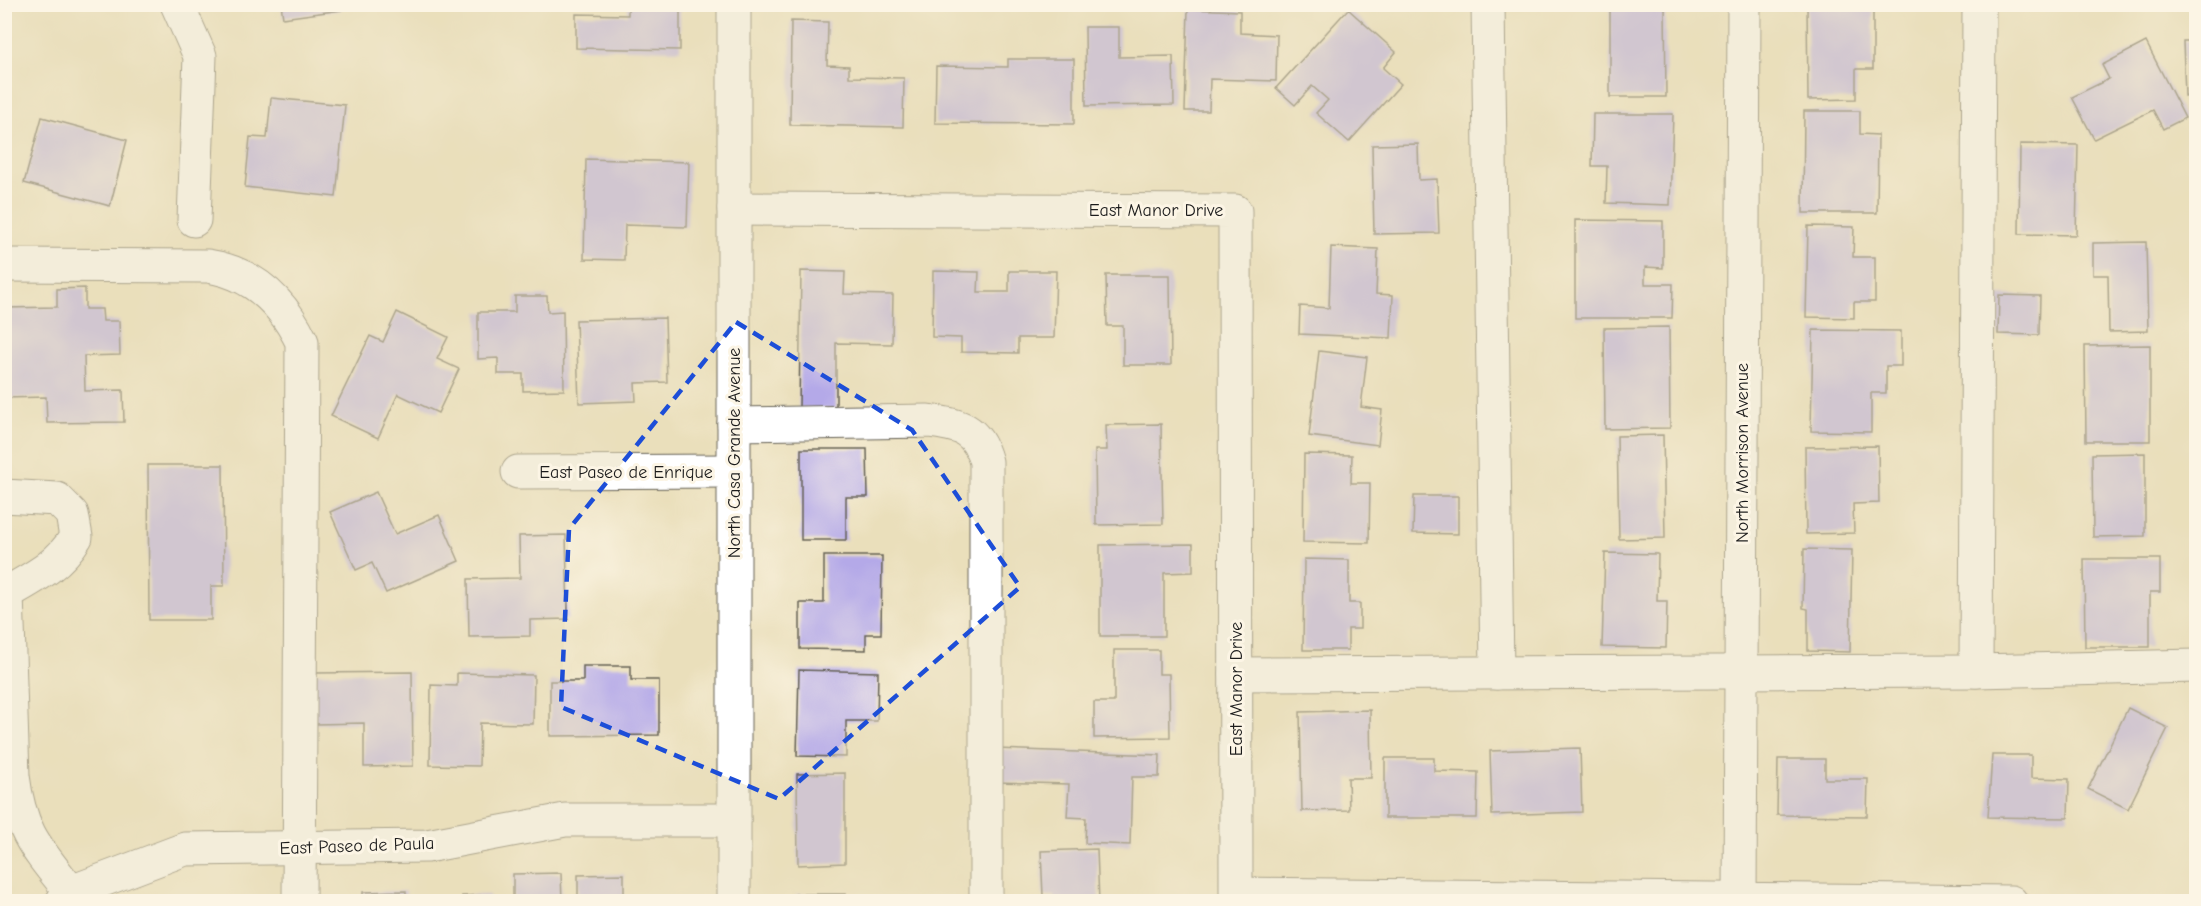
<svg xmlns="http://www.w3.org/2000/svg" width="2201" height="906" viewBox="0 0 2201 906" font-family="'Comic Neue',sans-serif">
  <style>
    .building { fill: #b4a9e8 }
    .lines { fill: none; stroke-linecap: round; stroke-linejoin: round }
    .minor-casing { stroke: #646054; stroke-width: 35 }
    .minor { stroke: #fff; stroke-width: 33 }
    .marked { fill: none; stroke: #1d4ed8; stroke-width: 4.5; stroke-dasharray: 12 8; stroke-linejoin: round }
    .labels { text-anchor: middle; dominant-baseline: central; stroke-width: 6; stroke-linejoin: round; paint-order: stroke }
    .street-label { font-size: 18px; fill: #1c1c1c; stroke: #fcf5e5 }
  </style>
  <rect width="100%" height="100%" fill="#fcf5e5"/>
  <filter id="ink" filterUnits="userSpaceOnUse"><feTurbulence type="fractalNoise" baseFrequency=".0167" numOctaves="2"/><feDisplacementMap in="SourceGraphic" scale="12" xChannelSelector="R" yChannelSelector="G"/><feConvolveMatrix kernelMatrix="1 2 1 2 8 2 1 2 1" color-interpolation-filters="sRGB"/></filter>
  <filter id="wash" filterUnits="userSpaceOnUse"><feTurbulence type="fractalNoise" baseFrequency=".008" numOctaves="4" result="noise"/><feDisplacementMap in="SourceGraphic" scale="24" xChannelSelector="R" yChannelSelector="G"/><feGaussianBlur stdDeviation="1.35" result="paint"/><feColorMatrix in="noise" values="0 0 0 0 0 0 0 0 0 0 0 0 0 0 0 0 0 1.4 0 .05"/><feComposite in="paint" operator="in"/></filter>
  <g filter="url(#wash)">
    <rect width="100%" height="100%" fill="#eadfbb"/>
    <g id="blocks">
      <!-- building -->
      <g class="building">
        <path d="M281,4H340L341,10L283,18Z"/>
        <path d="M628,4H680V50L576,48V14L628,15Z"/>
        <path d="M1807,4H1873V69H1856V99L1808,100Z"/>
        <path d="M1610,6H1665L1666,97H1610Z"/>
        <path d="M1188,9L1240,11V33L1277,35L1276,81L1210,79L1209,111H1185Z"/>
        <path d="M1348,9L1396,52L1383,68L1401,84L1349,142L1316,113L1328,100L1312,86L1295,105L1276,88Z"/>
        <path d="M791,21L828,22L827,65L849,66V77L904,78L903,127L790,125Z"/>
        <path d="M1085,27H1119V57L1173,56L1174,105L1086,106Z"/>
        <path d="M2183,41H2196V96H2185Z"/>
        <path d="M2146,42L2185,118L2163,129L2153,110L2094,139L2072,97L2109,79L2102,65Z"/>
        <path d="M1008,59H1074V124L935,123L936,66L1008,67Z"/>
        <path d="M271,98L345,105L336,197L245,187L250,137L267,138Z"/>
        <path d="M1804,111H1860V134L1878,135L1877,213H1803Z"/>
        <path d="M1593,114H1673L1670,205L1606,203L1607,166H1592Z"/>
        <path d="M42,117L127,140L110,206L24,183Z"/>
        <path d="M1418,144L1419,180L1437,179L1439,233L1374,234L1372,145Z"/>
        <path d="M2020,144L2078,145L2076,235L2019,234Z"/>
        <path d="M586,159L689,162L687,227L625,225L624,260L584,259Z"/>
        <path d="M1575,220L1663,221V268L1645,267V284H1673L1672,318H1575Z"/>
        <path d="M1808,226L1854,227L1853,257H1875V302H1854V318L1806,317Z"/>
        <path d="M2146,242L2148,331L2109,332L2108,275H2093V243Z"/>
        <path d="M1331,247L1378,249L1376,294L1393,295L1391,338L1299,334L1300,306L1329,308Z"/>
        <path d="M801,271L845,272L844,294L893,295L892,344L836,343V409L799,408Z"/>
        <path d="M933,271L979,272L978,292H1009V271H1056L1054,338H1018V353L961,352V338L932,337Z"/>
        <path d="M1106,275H1170L1171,365H1123V326H1107Z"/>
        <path d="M85,288V309H102L103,321H119L120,355L84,356L85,391L123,390L124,422L47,423L46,397L4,398V308L57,307V289Z"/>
        <path d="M1999,295L2040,296L2039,335L1998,334Z"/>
        <path d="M515,296H547L548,312L563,311L564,390L523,391V374H498V358L478,359V312H515Z"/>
        <path d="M397,312L448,337L437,359L459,369L438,413L398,394L378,438L331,416L370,336L383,342Z"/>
        <path d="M665,318L667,382L635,383L636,401L579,403L576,320Z"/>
        <path d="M1669,327L1670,428L1605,429L1604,328Z"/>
        <path d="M1813,330L1901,331V366H1886V393H1871V432L1811,431Z"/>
        <path d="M2150,345V441H2086L2085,346Z"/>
        <path d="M1319,351L1367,357L1361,407L1382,410L1378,445L1309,436Z"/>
        <path d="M1161,424L1163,524L1096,525L1095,450H1107L1106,425Z"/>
        <path d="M1663,435L1665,538L1619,539L1617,436Z"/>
        <path d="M1878,446L1879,503L1853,504L1854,533L1806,534L1805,447Z"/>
        <path d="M801,449H867L868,497H846V540H801Z"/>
        <path d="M2145,453V536L2093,537L2092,454Z"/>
        <path d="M1304,454L1352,455L1351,483H1370L1369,543L1303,542Z"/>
        <path d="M148,465H223L224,586H211V620H149Z"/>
        <path d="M376,492L395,534L439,515L459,561L386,593L372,563L356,570L330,512Z"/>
        <path d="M1414,496H1458V534L1413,533Z"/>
        <path d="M566,535L568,619L530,620V636L469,637L468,579L520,578L519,536Z"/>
        <path d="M1193,544V572L1164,573V636H1100V545Z"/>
        <path d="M1804,549L1852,550L1850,652L1808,651V609L1803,608Z"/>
        <path d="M1605,553L1658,554L1657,601H1667L1666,648L1602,647Z"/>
        <path d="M824,556H882L881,634H866V650L800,649V603H824Z"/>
        <path d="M1304,559L1349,560V603H1360V629H1348V650H1303Z"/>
        <path d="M2084,559H2160V592H2150V647H2085Z"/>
        <path d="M1114,650H1159V674H1169L1170,737L1094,738V702H1114Z"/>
        <path d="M583,666H631V680H659V735L550,736V681H583Z"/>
        <path d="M799,670L878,672L877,721H846V757L797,756Z"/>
        <path d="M412,672L413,766L364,767V723L315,724L314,673Z"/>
        <path d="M457,673L534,675L533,724L480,723L479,766L430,765L431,685L457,686Z"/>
        <path d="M2128,708L2168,728L2128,809L2088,789Z"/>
        <path d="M1370,710L1371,778H1348L1349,810L1302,811L1300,712Z"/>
        <path d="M1580,748L1582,812L1492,815L1490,751Z"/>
        <path d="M996,749L1160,755L1159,777H1132L1130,845L1085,843L1086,818L1067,817L1069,784L994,782Z"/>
        <path d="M1992,755H2031V778L2069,779L2068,818L1988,817Z"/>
        <path d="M1385,758H1434V771L1478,772L1477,818H1385Z"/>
        <path d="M1778,759H1825V779H1868L1867,816L1777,815Z"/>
        <path d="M845,773V863L798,865L797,774Z"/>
        <path d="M1097,849L1099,902H1054V896H1043L1041,851Z"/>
        <path d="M561,873L562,902H513V874Z"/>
        <path d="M624,874V902H578V875Z"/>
        <path d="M406,891V902H363V892Z"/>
        <rect x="796" y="894" width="50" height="8"/>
        <path d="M489,895L490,902H463L462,896Z"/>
      </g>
    </g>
  </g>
  <g filter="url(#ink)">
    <use href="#blocks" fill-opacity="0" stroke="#646054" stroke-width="1.5"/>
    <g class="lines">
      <!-- minor casing -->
      <g class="minor-casing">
        <g id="minor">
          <path d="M177,4L200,56L194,220"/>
          <path d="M1488,4L1497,673"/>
          <path d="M734,209L1235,211L1236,894L2011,902"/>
          <path d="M4,265L208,266C253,273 283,302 302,342L299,902"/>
          <path d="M734,424L928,421C960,425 977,428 986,462V902"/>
          <path d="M518,472L734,471"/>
          <path d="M4,496L57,499L72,514L76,537C59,565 35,577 7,593L4,592"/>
          <path d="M7,593L13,776C20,833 37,849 71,892"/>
          <path d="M1976,671L1979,4"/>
          <path d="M1236,674L1976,671L2196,666"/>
          <path d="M62,902L71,892L185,849L427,846L565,820H734"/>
          <path d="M734,902V4"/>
          <path d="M1740,902L1744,4"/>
        </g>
      </g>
      <!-- minor -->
      <use href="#minor" class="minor"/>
    </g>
  </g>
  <!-- marked area -->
  <path d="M0 0H2201V906H0ZM736,322L912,430L1020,587L779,799L561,707L569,529Z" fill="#eadfbb" fill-opacity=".55" fill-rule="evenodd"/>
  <path class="marked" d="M736,322L912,430L1020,587L779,799L561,707L569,529Z"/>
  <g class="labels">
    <!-- street labels -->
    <g class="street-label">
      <text x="1156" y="210">East Manor Drive</text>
      <text transform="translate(734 453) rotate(-90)">North Casa Grande Avenue</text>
      <text transform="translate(1742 453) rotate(-90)">North Morrison Avenue</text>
      <text x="626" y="472">East Paseo de Enrique</text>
      <text transform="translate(1236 689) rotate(-90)">East Manor Drive</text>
      <text transform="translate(357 846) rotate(-2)">East Paseo de Paula</text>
    </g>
  </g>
  <!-- margin -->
  <rect width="2201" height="906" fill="none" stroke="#fcf5e5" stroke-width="24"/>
</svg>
